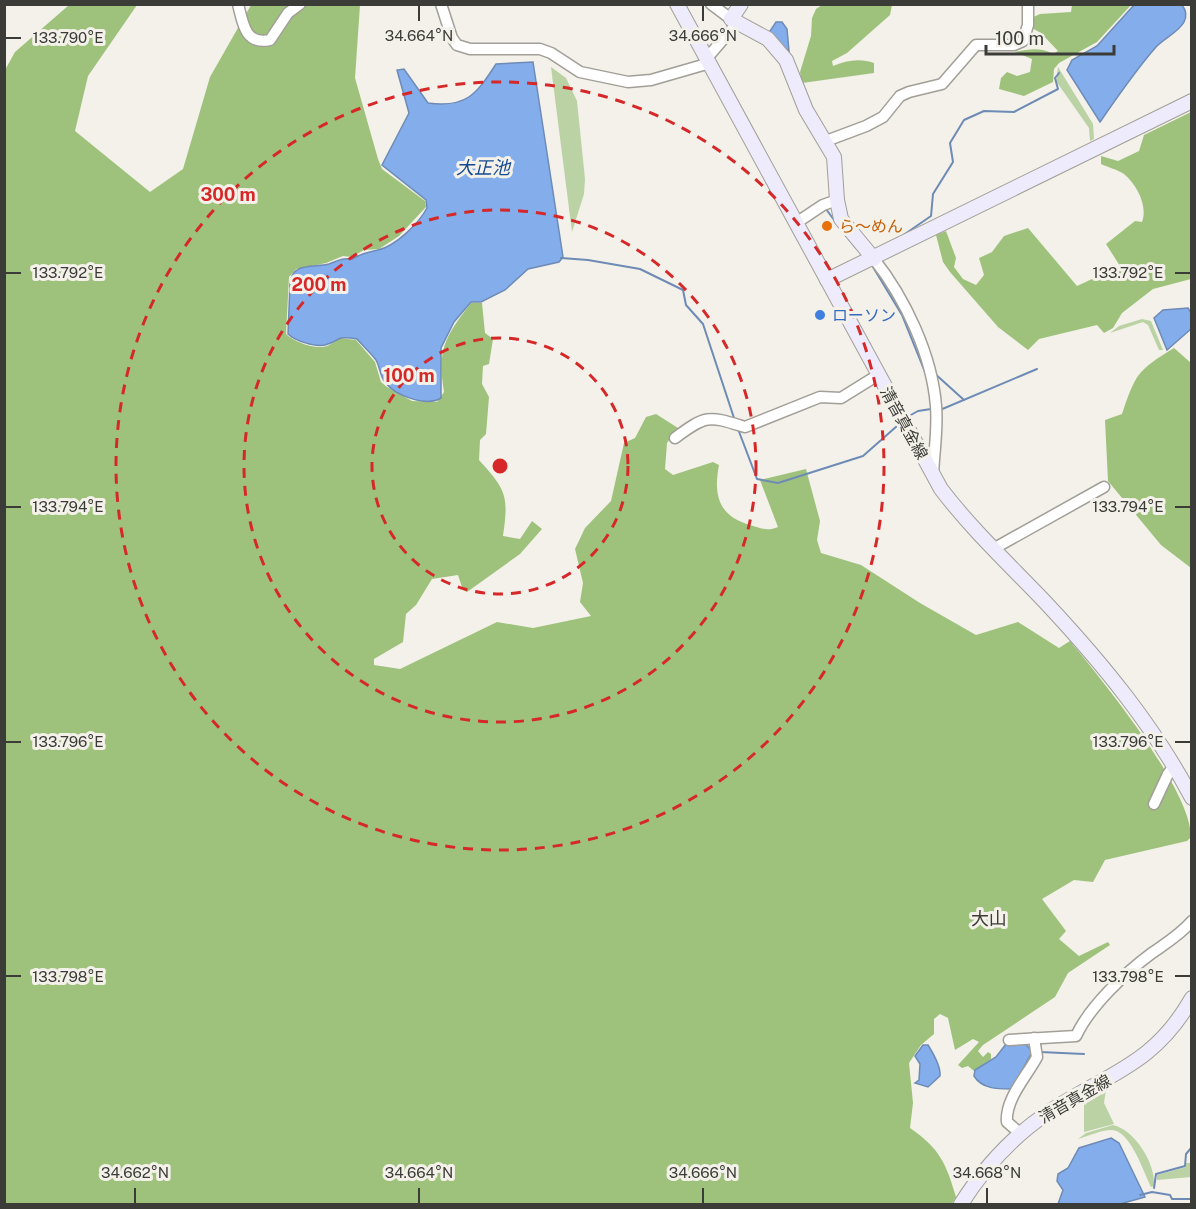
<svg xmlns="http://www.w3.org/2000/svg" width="1196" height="1209" viewBox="0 0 1196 1209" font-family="'Public Sans','Noto Sans JP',sans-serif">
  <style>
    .green { fill: #bad2a4 }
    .forest { fill: #9ec27c }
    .water { fill: #84adec; stroke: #6e8bb6; stroke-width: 1.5 }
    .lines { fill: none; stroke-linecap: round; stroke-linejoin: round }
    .stream { stroke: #6e8bb6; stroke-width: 2 }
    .street-casing { stroke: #a19f97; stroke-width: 13 }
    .secondary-casing { stroke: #a19f97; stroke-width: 16 }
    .street { stroke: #fff; stroke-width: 10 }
    .secondary { stroke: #eeebfc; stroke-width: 14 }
    .ticks { fill: none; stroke: #3b3b37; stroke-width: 2 }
    .ring { fill: none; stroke: #d62828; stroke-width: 3; stroke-dasharray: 10 8 }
    .food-dot { fill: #e8710a; stroke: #f3f1e9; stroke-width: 2 }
    .shop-dot { fill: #3f7fe0; stroke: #f3f1e9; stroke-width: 2 }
    .labels { text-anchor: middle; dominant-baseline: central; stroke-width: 6; stroke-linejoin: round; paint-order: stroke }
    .food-label { font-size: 16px; fill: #c56008; stroke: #f3f1e9; text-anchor: start }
    .shop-label { font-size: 16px; fill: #366cbe; stroke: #f3f1e9; text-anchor: start }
    .street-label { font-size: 16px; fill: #3b3b37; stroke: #f3f1e9 }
    .water-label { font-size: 18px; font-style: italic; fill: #174892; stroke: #f3f1e9 }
    .neighbourhood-label { font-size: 18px; fill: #3d3c35; stroke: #f3f1e9 }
    .ticks-label { font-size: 15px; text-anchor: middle; fill: #3b3b37; stroke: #f3f1e9; stroke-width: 6; stroke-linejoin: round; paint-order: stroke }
    .centre { fill: #d62828; stroke: #f3f1e9; stroke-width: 3 }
    .ring-label { font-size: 18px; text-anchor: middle; font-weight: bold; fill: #d62828; stroke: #f3f1e9; stroke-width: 6; stroke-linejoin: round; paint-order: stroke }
  </style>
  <rect width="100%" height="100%" fill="#f3f1e9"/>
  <!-- green -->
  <g class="green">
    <path d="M551,67L566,78L577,101L585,179L584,194L572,232Z"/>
    <path d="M1058,67L1093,124L1094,139L1090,141L1089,128L1056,81Z"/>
    <path d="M1142,319L1151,321L1163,350H1159L1148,325L1143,322L1110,333L1119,326Z"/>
    <path d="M1106,1089L1104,1103L1114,1124L1084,1132V1104L1098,1091Z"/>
    <path d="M1113,1125C1135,1130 1156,1164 1154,1186L1151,1187C1144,1173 1130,1129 1111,1130C1101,1130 1089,1136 1078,1139L1086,1133Z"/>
    <path d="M1186,1163H1191V1177L1157,1180V1175L1186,1167Z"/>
  </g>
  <!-- forest -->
  <g class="forest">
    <path d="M69,5H137L88,76L75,131L150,192L183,169L210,77L251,5H360L355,78L378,159L382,169L425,201L426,207L399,236L379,249L364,250L352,257L343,256L326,263L296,269L289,277L286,334C294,342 316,350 327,346C331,345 336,340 339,338L356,340L375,362L381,382L387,387L412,401L437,402L444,392C437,349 445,337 471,303H482L485,333L493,339L489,364L483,366L482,384L489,397L486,434L480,440L479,460C506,490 509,495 503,536L520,539L532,521L542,529L520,554L467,592L463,590L458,575L432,579L416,605L406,614L403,642L374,659V665L400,669L497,622L533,628L591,616L580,602L583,583L575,549L585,528L611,501L624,443L635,438L646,417L656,414L678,428L667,443L665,469L673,475L713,462L719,465C713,496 719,516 750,525C761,528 767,532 778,527L760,480L806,469L820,521L817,540L821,553L861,565L920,603L976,635L1018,622L1059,648L1070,641C1102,680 1191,789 1191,837L1187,841L1105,860L1093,882L1074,880L1042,899L1066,931L1059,939L1079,956L1108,942L1110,945L1068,973L1055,997L983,1045L978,1051L983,1057L988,1052L991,1054V1059L974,1071L968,1066L962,1068L958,1065L979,1042L973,1039L955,1050L948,1018L940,1014L934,1019V1034L921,1045L909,1063L913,1103L910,1128C940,1149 946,1163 956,1197L952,1204H5V70L15,52Z"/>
    <path d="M822,5H892L890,15L847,53L832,61L833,66C846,60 861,58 874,63V73L802,83L800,72L811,36L812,18L816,9Z"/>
    <path d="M1072,5H1131L1097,42L1059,63L1054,69L1053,82L1024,96L999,89L1001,78L1007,72L1017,76L1030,72L1032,59L1015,52C1029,49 1041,47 1053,54L1058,51L1041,33L1030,27L1031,18L1040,14L1071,12Z"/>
    <path d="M1191,112V279L1153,289L1122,313L1113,328L1104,333L1097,325L1039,339L1028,350L998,327L950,272L943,262L936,235L946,231L956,258L954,267L963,279L976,285L984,275L979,258L992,252L1004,236L1028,228L1077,286L1120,266L1106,244L1135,221L1142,222C1148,206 1137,185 1124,174C1118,170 1108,167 1101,164V156L1118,161L1139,151L1144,135Z"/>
    <path d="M1174,348L1191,363V568L1161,545L1108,481L1105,420L1122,414C1136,373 1137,371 1174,348Z"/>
  </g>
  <!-- water -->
  <g class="water">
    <path d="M1134,5H1182C1186,10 1187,16 1184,22C1179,32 1164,38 1156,47C1135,71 1118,96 1100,122L1067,70L1072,60L1097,46Z"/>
    <path d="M776,22H782L787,29L789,51L768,34Z"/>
    <path d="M533,62L563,257L559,262L528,269L505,290L481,302H471L454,322L441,348V398C427,407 395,396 385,382C380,376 380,367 376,360C371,353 363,346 357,339C335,335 341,341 325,345C315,347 295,341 288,334L290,284C291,262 313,268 329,264C338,261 341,258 352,259C364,252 366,253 378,250C396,246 419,223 427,208L426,200L382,165L409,113L397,70L404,69L428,103C466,108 476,95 496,64Z"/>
    <path d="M1188,308L1191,313V329L1167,350L1154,318L1163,310Z"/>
    <path d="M1006,1044H1026L1032,1052L1012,1089C997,1089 982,1089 974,1076L975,1070L996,1057Z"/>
    <path d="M923,1045H928C933,1053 941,1067 940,1076L928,1087L915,1083L919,1080L920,1064L915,1056Z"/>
    <path d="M1111,1138L1119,1143L1145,1197L1120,1204H1058L1063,1190L1057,1181L1058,1174L1068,1168L1079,1148Z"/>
  </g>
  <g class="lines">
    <!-- stream -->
    <g class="stream">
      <path d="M826,209L837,224"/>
      <path d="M840,228L857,249"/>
      <path d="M902,236L931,216L933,194L953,162L950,143L964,120L984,111L1014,112L1058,89L1055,78L1059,73"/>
      <path d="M561,258L588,260L640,269L683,290L686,305L703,324L735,421"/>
      <path d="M873,267L902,315L925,372"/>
      <path d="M933,372L964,400"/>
      <path d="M940,410L1037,369"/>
      <path d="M909,416L918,411L931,409"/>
      <path d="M738,429L757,479L778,483L863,456L897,426"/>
      <path d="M1040,1052L1084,1054"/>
      <path d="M1154,1188L1156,1174L1185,1166L1186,1154L1192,1147"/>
      <path d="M1140,1195L1152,1192L1170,1195L1172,1199H1192"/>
    </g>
    <!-- street casing -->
    <g class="street-casing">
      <g id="street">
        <path d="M238,4C243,24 245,45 270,40L288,13L300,4"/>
        <path d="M441,4L452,38L457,45L470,49H540L551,53L580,72L628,82L651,80L710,63"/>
        <path d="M711,4L731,19"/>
        <path d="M707,58L738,22"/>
        <path d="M826,141L866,126L883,117L900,96L909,92L942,84L976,45H1014L1023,41L1028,25V4"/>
        <path d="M796,223L823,205L837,200"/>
        <path d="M874,259C905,298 932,355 936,406C938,428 934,452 933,475"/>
        <path d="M675,438C707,414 709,416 745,427L820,397L841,398L878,375"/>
        <path d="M993,549L1104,487"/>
        <path d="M1154,804L1168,774L1174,766"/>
        <path d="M1009,1040L1076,1036C1090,1006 1125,973 1152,953C1166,943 1180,935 1192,921"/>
        <path d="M1021,1134L1007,1122C1005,1099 1027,1076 1037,1057L1034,1038"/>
      </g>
    </g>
    <!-- secondary casing -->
    <g class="secondary-casing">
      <g id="secondary">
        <path d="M677,4L941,489C973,531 1011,566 1047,604C1102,663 1154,726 1192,798"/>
        <path d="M741,4L731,19L768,39L786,60L806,110L834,157L837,200L841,219L874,259"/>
        <path d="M827,280L1192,101"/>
        <path d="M961,1204C983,1169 1011,1138 1046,1114C1105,1074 1153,1067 1192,998"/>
      </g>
    </g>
    <!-- street -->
    <use href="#street" class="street"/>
    <!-- secondary -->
    <use href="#secondary" class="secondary"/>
  </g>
  <!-- ticks -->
  <path class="ticks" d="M419,6V21M703,6V21M6,38H21M6,273H21M1175,273H1190M6,507H21M1175,507H1190M6,742H21M1175,742H1190M6,976H21M1175,976H1190M135,1188V1203M419,1188V1203M703,1188V1203M987,1188V1203"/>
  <!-- distance rings -->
  <g class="ring">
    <circle cx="500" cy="466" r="128"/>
    <circle cx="500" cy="466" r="256"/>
    <circle cx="500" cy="466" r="384"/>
  </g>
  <!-- markers -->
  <circle class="food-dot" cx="827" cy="226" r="6"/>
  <circle class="shop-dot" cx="820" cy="315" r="6"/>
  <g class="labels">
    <!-- food labels -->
    <g class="food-label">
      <text x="839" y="226">ら～めん</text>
    </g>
    <!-- shop labels -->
    <g class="shop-label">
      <text x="832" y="315">ローソン</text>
    </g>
    <!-- street labels -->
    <g class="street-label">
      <text transform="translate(904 423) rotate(61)">清音真金線</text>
      <text transform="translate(1075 1099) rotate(-30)">清音真金線</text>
    </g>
    <!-- water labels -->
    <g class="water-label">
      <text x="483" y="167">大正池</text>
    </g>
    <!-- neighbourhood labels -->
    <g class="neighbourhood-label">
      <text x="989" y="918">大山</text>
    </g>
  </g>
  <g class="ticks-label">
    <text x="419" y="41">34.664°N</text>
    <text x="703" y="41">34.666°N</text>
    <text x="68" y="43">133.790°E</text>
    <text x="1128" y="278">133.792°E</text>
    <text x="68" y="278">133.792°E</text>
    <text x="1128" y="512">133.794°E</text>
    <text x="68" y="512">133.794°E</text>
    <text x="1128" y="747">133.796°E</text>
    <text x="68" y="747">133.796°E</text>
    <text x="68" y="982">133.798°E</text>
    <text x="1128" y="982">133.798°E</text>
    <text x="135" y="1178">34.662°N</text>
    <text x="419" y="1178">34.664°N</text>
    <text x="703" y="1178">34.666°N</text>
    <text x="987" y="1178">34.668°N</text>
  </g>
  <circle cx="500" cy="466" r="9" class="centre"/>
  <g class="ring-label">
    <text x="228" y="201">300 m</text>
    <text x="319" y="291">200 m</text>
    <text x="409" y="382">100 m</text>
  </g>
  <!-- border -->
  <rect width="1196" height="1209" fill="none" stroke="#3b3b37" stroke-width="12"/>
  <!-- scale -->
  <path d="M986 45v9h128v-9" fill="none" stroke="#3b3b37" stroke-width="3"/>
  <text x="995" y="45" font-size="18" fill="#3b3b37" stroke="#f3f1e9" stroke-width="4.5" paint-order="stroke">100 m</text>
</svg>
